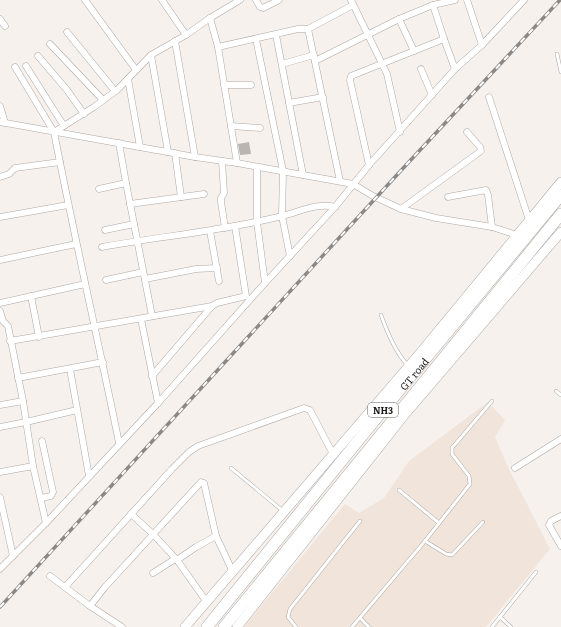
<svg xmlns="http://www.w3.org/2000/svg" width="561" height="627" viewBox="0 0 561 627" font-family="Literata,serif">
  <style>
    .built { fill: #f0e4db }
    .building { fill: #bab5b1 }
    .lines { fill: none; stroke-linecap: round; stroke-linejoin: round }
    .lane-casing { stroke: #ada8a4; stroke-width: 4 }
    .street-casing { stroke: #ada8a4; stroke-width: 7 }
    .secondary-casing { stroke: #ada8a4; stroke-width: 10 }
    .highway-casing { stroke: #ada8a4; stroke-width: 12 }
    .lane { stroke: #fff; stroke-width: 3 }
    .street { stroke: #fff; stroke-width: 6 }
    .secondary { stroke: #fff; stroke-width: 9 }
    .highway { stroke: #fff; stroke-width: 11 }
    .rail-casing { stroke: #8c8885; stroke-width: 3.5 }
    .rail { stroke: #fff; stroke-width: 2; stroke-dasharray: 6; stroke-linecap: butt }
    .labels { text-anchor: middle; dominant-baseline: central; stroke-width: 4; stroke-linejoin: round; paint-order: stroke }
    .shield { fill: #fff; stroke: #615f5f; stroke-width: 1 }
    .shield-label { font-size: 9px; font-weight: bold; fill: #1d1b1a }
    .street-label { font-size: 10px; fill: #1d1b1a; stroke: #fff }
  </style>
  <rect width="100%" height="100%" fill="#f7f1ed"/>
  <!-- built -->
  <path class="built" d="M488,402L505,420L495,437L507,465L550,549L486,627H244L345,504L359,513L384,498L409,461Z"/>
  <!-- building -->
  <path class="building" d="M249,142L251,154L240,155L238,144Z"/>
  <g class="lines">
    <!-- lane casing -->
    <g class="lane-casing">
      <g id="lane">
        <path d="M557,54L561,72"/>
        <path d="M381,315C388,334 395,351 408,366"/>
        <path d="M556,391L561,395"/>
        <path d="M231,468L283,511"/>
        <path d="M399,490L439,523"/>
        <path d="M425,541L446,554L452,555L483,522"/>
        <path d="M500,617L511,627"/>
        <path d="M360,618L369,627"/>
        <path d="M296,627L288,617L290,609L360,521"/>
        <path d="M352,627L425,541L470,484L469,476L452,454V448L492,401"/>
        <path d="M492,627L536,572"/>
      </g>
    </g>
    <!-- street casing -->
    <g class="street-casing">
      <g id="street">
        <path d="M85,0L136,70"/>
        <path d="M162,0L186,35"/>
        <path d="M256,0L260,7L263,8L279,0"/>
        <path d="M351,0L387,74L400,132"/>
        <path d="M433,5L444,39L455,69"/>
        <path d="M210,18L218,47"/>
        <path d="M0,19L5,26"/>
        <path d="M399,19L414,51"/>
        <path d="M67,32L115,91"/>
        <path d="M276,35L303,175"/>
        <path d="M256,39L283,171L282,216L290,256"/>
        <path d="M175,41L195,157"/>
        <path d="M50,44L103,100"/>
        <path d="M482,45L524,0"/>
        <path d="M151,55L168,152"/>
        <path d="M38,56L67,90L84,114"/>
        <path d="M315,61L399,19L433,5L455,0"/>
        <path d="M282,64L314,55"/>
        <path d="M26,66L64,126"/>
        <path d="M15,67L54,132"/>
        <path d="M421,69L432,95"/>
        <path d="M128,79L140,147"/>
        <path d="M224,85H251"/>
        <path d="M489,97L529,220"/>
        <path d="M289,103L323,97"/>
        <path d="M0,106L5,123"/>
        <path d="M0,122L195,157L237,163L353,184L373,196L401,209L436,218L492,227L517,235"/>
        <path d="M231,126L260,128"/>
        <path d="M119,143L126,183L152,316"/>
        <path d="M175,153L181,197"/>
        <path d="M222,161L224,193L221,198V202L225,228"/>
        <path d="M237,163L218,47L298,29H308"/>
        <path d="M369,165L350,80L351,76L444,39"/>
        <path d="M257,167V222L265,283"/>
        <path d="M0,177L9,174L15,168L60,162"/>
        <path d="M340,181L308,29L353,5"/>
        <path d="M99,189L126,183"/>
        <path d="M448,197L486,190L488,195L492,227"/>
        <path d="M130,204L204,194"/>
        <path d="M401,209L481,151L480,147L467,132"/>
        <path d="M0,217L68,205"/>
        <path d="M105,230L134,224"/>
        <path d="M210,231L219,281"/>
        <path d="M102,247C162,236 223,231 282,216C299,212 318,202 335,207"/>
        <path d="M0,260L76,244"/>
        <path d="M145,279L196,269L217,268"/>
        <path d="M106,280L143,272"/>
        <path d="M31,296L39,337"/>
        <path d="M0,303L85,284"/>
        <path d="M0,311L3,321L8,326L23,401L33,466L46,523"/>
        <path d="M141,319L158,403"/>
        <path d="M10,341L212,306L217,303L246,296L235,226"/>
        <path d="M70,369L89,476"/>
        <path d="M152,376L212,306"/>
        <path d="M18,378L103,362"/>
        <path d="M0,405L23,401"/>
        <path d="M0,427L26,422L77,410"/>
        <path d="M119,443C98,339 74,236 54,132L94,107L117,90L151,55L186,35L210,18L240,0"/>
        <path d="M515,468L561,439"/>
        <path d="M0,472L33,466"/>
        <path d="M0,497L13,556"/>
        <path d="M41,498L51,496L53,492L42,441"/>
        <path d="M131,514L153,534L177,560L206,601"/>
        <path d="M561,516L551,521L549,525L561,546"/>
        <path d="M177,560L196,547L216,536"/>
        <path d="M0,569L46,523L158,403L265,283L335,207L369,165L455,69L482,45L467,0"/>
        <path d="M153,573L175,559"/>
        <path d="M50,576L90,606L122,627"/>
        <path d="M66,586L172,469L189,452L198,446L304,408L310,410L333,454"/>
        <path d="M90,606L105,587L201,482L204,483L216,536L232,570"/>
      </g>
    </g>
    <!-- secondary casing -->
    <g class="secondary-casing">
      <g id="secondary">
        <path d="M185,627L421,352L561,182"/>
        <path d="M237,627L406,413L561,232"/>
      </g>
    </g>
    <!-- highway casing -->
    <g class="highway-casing">
      <g id="highway">
        <path id="s1" d="M207,627L383,410L561,195"/>
        <path d="M224,627L561,214"/>
      </g>
    </g>
    <!-- lane -->
    <use href="#lane" class="lane"/>
    <!-- street -->
    <use href="#street" class="street"/>
    <!-- secondary -->
    <use href="#secondary" class="secondary"/>
    <!-- highway -->
    <use href="#highway" class="highway"/>
    <!-- rail casing -->
    <g class="rail-casing">
      <path id="rail" d="M0,607L407,164L560,0"/>
    </g>
    <!-- rail -->
    <use href="#rail" class="rail"/>
  </g>
  <g class="labels">
    <!-- shield labels -->
    <rect class="shield" x="368" y="403" width="30" height="14" rx="3"/>
    <g class="shield-label">
      <text x="383" y="410">NH3</text>
    </g>
    <!-- street labels -->
    <g class="street-label">
      <text stroke="none"><textPath href="#s1" startOffset="327">GT road</textPath></text>
    </g>
  </g>
</svg>
